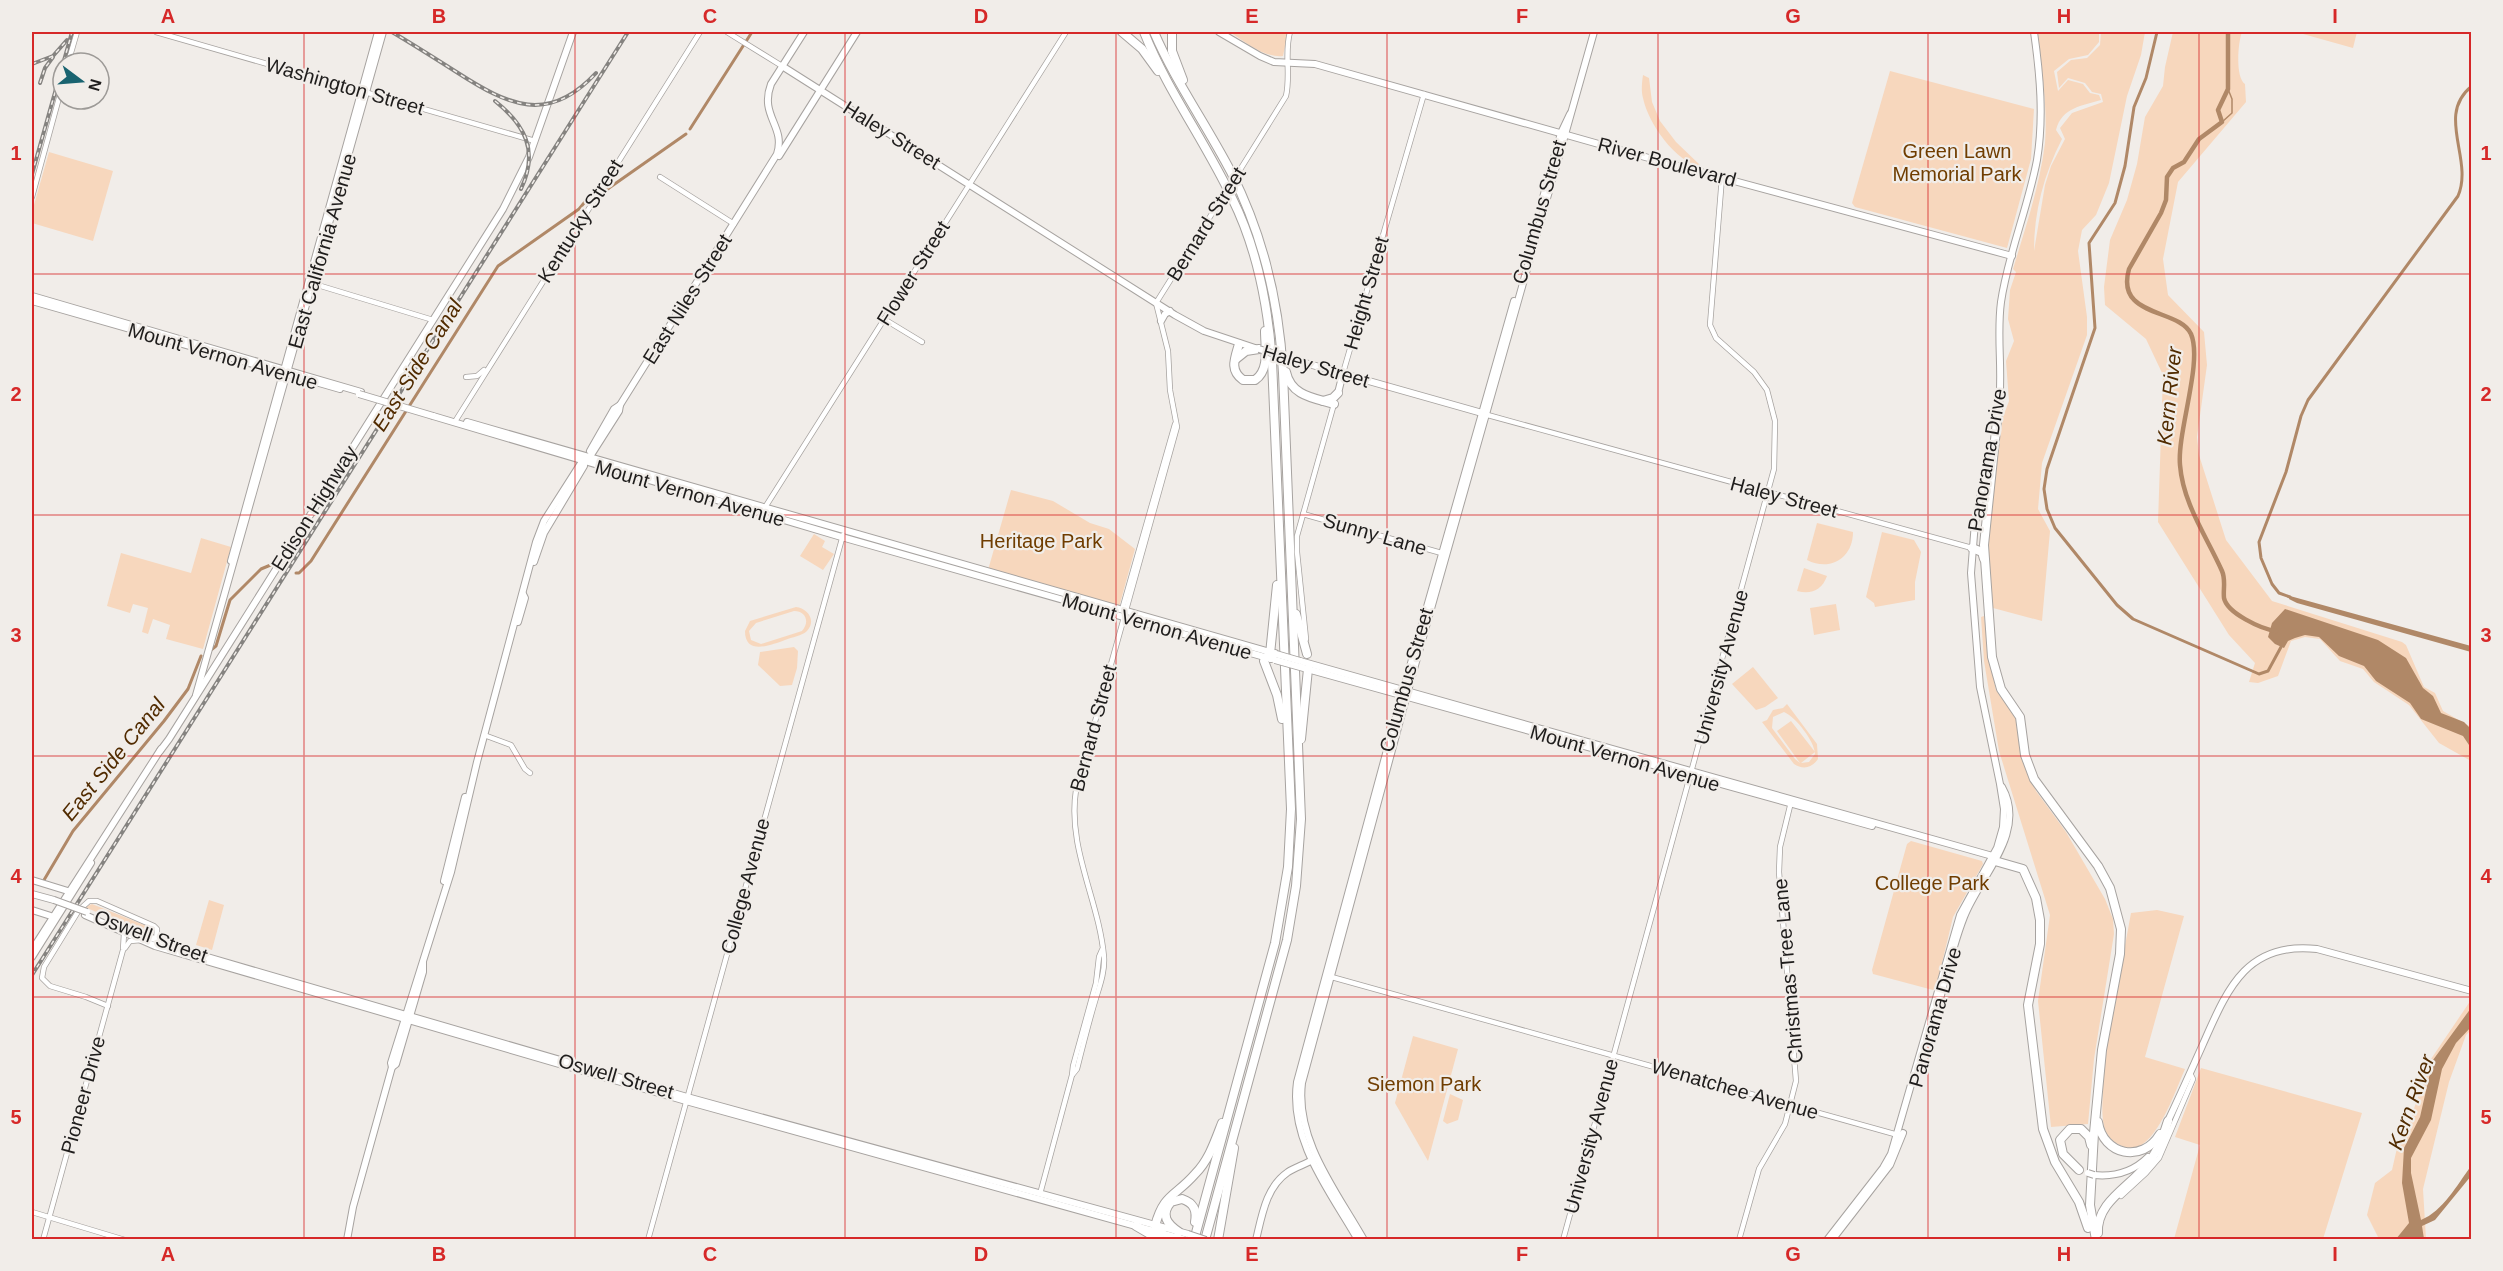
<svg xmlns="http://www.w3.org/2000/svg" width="2503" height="1271" viewBox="0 0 2503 1271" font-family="Helvetica,sans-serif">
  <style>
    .green { fill: #f7d7bd; fill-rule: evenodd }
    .water { fill: #b08867 }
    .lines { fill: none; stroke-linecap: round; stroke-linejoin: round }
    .stream { stroke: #b08867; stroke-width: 1.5 }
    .canal { stroke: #b08867; stroke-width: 3 }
    .river { stroke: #b08867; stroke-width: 4.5 }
    .minor-casing { stroke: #a7a3a0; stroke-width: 6 }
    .major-casing { stroke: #a7a3a0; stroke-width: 8 }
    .highway-casing { stroke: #a7a3a0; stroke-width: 10 }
    .minor { stroke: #fff; stroke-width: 4.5 }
    .major { stroke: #fff; stroke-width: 6 }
    .highway { stroke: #fff; stroke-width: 8 }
    .rail-casing { stroke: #858380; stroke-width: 4 }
    .rail { stroke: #f1ede9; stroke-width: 1.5; stroke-dasharray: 4.5; stroke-linecap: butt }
    .minor-bridge-casing { stroke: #a7a3a0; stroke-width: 6; stroke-linecap: butt }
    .major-bridge-casing { stroke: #a7a3a0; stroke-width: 8; stroke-linecap: butt }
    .minor-bridge { stroke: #fff; stroke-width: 4.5 }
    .major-bridge { stroke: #fff; stroke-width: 6 }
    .grid { fill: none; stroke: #d62828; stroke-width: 1.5; stroke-opacity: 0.55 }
    .labels { text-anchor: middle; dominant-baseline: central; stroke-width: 4.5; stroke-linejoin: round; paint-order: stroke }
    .street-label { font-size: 20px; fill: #1f1d1c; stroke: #f1ede9 }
    .park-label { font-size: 20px; fill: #703d00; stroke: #f1ede9 }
    .water-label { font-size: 21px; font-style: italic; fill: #512b00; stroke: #f1ede9 }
    .neatline { fill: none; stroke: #d62828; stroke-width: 2 }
    .grid-label { font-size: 20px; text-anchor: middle; font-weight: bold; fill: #d62828 }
  </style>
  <rect width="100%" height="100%" fill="#f1ede9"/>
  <!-- green -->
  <g class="green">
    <path d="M1230,32H1288L1283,56C1264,58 1245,42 1230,32Z"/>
    <path d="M2038,32H2099V42L2088,55L2069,59L2054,71L2058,91L2068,80L2083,84L2090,93L2099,95L2101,100C2082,106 2062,107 2056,130L2062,139C2044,174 2034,211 2034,251L2045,185L2051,166L2065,139L2060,128L2072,113L2103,102L2101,94L2092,92L2085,83L2068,78L2059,88L2057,72L2071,60L2087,58L2100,45L2101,32H2145L2141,55L2127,96L2109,183L2096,215L2082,230L2078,251L2087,317V335L2042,463L2038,509L2050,531L2042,621L1993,608L1988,572V544L1996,459L2003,417L2009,401L2006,361L2014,341L2008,319L2010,290L2016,272L2013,269C2025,229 2040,185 2045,143C2048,106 2041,68 2038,32Z"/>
    <path d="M2173,32H2242C2238,42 2235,77 2245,84L2246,102L2178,182L2163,259L2168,295L2204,332L2207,365L2197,437L2199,455L2226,540L2272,601L2402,642L2406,645L2424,687L2435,693L2443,711L2471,727V764V761L2439,743L2409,705L2374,682L2363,669L2340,661L2320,639L2305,637L2291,641L2278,676L2258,683L2249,682L2255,663L2229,635L2158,522L2163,375L2146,339L2105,305L2104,287L2110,240L2127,200L2137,164L2145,117L2163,86L2165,67Z"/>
    <path d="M2296,32H2357L2353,48Z"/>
    <path d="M1890,71L2034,109L2031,159L2007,248L1855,207L1852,203Z"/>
    <path d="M1643,75L1649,78L1652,102L1660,121L1676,142L1701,166C1676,163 1648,123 1643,98C1641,91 1642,82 1643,75Z"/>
    <path d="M49,152L113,171L93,241L32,223V212Z"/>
    <path d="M1011,490L1053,501L1090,523L1109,529L1135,549L1119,607L988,570Z"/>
    <path d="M1817,523L1853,532C1853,558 1830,572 1807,560Z"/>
    <path d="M1882,532L1914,540L1921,552L1915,582V600L1875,607L1874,603L1866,597Z"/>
    <path d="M814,534L825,541L822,547L834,554L823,570L800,556Z"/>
    <path d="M201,538L231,547L203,649L166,639L170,625L153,619L148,634L142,632L148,608L133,604L130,613L107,606L121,553L191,573Z"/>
    <path d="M1804,568L1827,576C1822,590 1811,595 1797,591Z"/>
    <path d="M1836,604L1840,630L1814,635L1810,608Z"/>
    <path d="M796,607C807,608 817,620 807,631C802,636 792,637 785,640C771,645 745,656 745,631L750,621ZM794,611C806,611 810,622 802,631L761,644L751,640L749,631L756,623Z"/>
    <path d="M1984,616L1990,663L1996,690L2017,719L2030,775L2036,791L2066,832L2105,899L2113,919L2114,934L2094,1059L2088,1124L2051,1127L2038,1001L2050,915L1999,751L1984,661L1981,617Z"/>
    <path d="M794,647L798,651L797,668L792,685L780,686L758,665L760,652Z"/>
    <path d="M1753,667L1778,698L1765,707L1756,710L1732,684Z"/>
    <path d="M1787,704L1817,744L1818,759C1812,768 1803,770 1794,764L1762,722L1767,720L1773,710L1783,708ZM1784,712C1796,717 1815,742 1815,754L1809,762L1801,763L1815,752L1791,721L1777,731L1800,763L1795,759L1772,728L1773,717Z"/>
    <path d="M1911,841L1982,861L1983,864L1953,917L1936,988L1933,990L1873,974L1872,970L1907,844Z"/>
    <path d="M209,900L224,905L212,950L196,945Z"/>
    <path d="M92,904L147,926L153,934H146L85,907Z"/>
    <path d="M2157,910L2184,916L2145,1057L2185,1069C2176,1089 2156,1150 2130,1148C2119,1147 2106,1138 2104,1126C2101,1113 2103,1098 2103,1085C2107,1027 2121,970 2131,913Z"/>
    <path d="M2471,1000V1030L2466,1035L2449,1082L2423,1189L2426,1239H2379L2367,1215L2375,1183L2392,1170L2397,1148L2408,1126L2431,1059Z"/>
    <path d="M1413,1036L1458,1049L1428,1161L1395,1103Z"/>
    <path d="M2201,1068L2362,1113L2323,1239H2174L2200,1145L2175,1137Z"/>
    <path d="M1450,1094L1463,1100L1458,1120L1447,1124L1443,1121Z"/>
  </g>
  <!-- water -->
  <g class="water">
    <path d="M2290,596L2471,646V652L2297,603L2289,599Z"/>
    <path d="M2285,609L2378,640L2406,658L2423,688L2433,696L2441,713L2464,722L2471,729V748L2463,736L2421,719L2410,703L2376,681L2364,666L2339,656L2319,637L2305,635L2295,638L2288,641L2284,648L2275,644L2268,637L2272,623Z"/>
    <path d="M2471,1008V1027L2456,1043L2442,1069L2431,1120L2411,1158V1173L2421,1220C2443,1211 2457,1185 2471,1166V1176L2435,1220L2422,1226L2424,1239H2396L2409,1223L2402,1183L2404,1148L2420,1117L2433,1060Z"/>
  </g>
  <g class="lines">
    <!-- stream -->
    <path class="stream" d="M2222,122L2232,113V99L2228,89"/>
    <!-- canal -->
    <g class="canal">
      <path d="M2157,32L2146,78L2134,107L2125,166L2115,203L2089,243L2095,328L2047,469L2044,489L2047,509L2055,528L2117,605L2133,619L2259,674L2268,671L2281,647"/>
      <path d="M690,129L752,32"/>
      <path d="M600,198L609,188L686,134"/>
      <path d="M282,566L286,567"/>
      <path d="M296,573H299L311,561L498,266L579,209L589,197"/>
      <path d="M2290,597L2279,593L2272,584L2261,558L2259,542L2286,472L2301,416L2308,400L2458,196C2474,159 2435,115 2472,86"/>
      <path d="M211,650L216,646L230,600L261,569L273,564"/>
      <path d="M44,880L73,831L164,721L188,689L201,656"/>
    </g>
    <!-- river -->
    <path class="river" d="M2228,32V89L2218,110L2222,122L2199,139L2184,162L2173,168L2167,177L2166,200L2161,213L2129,269C2115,318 2179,308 2191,334C2203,362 2177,432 2180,465C2183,504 2207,537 2222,571C2226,580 2223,589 2224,598C2227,613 2261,629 2276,631"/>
    <!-- minor casing -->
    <g class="minor-casing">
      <g id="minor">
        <path d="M156,32L535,141"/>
        <path d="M727,32L782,66"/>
        <path d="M68,63L77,32"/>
        <path d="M1238,173L1286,96C1291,74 1284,53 1290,32"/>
        <path d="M660,177L734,224"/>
        <path d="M32,197L63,83"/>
        <path d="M311,283L433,320"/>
        <path d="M884,319L922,342"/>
        <path d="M1343,373L1424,94"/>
        <path d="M466,377L477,376L484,370"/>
        <path d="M1484,414L1972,548"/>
        <path d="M456,420L700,32"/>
        <path d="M764,509L1066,32"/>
        <path d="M1303,514L1445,554"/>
        <path d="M1124,611L1123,606L1175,424"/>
        <path d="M1306,639L1297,552V536L1334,404"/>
        <path d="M484,735L511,745L525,769L530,773"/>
        <path d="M125,948L130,941L142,940"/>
        <path d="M1328,976L1898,1135"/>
        <path d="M108,1006L86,997L50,986L42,978L44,967L79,910L89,901H97L154,926L157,929L156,941"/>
        <path d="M1073,1074L1077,1069C1083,1045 1089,1021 1096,998C1100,985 1105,971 1104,957C1099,900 1067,848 1076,790L1177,427L1170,390L1168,351L1156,303L1223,196"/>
        <path d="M1040,1194L1072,1075L1073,1066L1096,983L1099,957L1102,950"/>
        <path d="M2121,1196L2146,1173L2159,1158L2193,1079L2190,1073"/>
        <path d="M32,1212L125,1240"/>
        <path d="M43,1240L123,950L124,933"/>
        <path d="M648,1240L843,535"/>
        <path d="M1563,1240L1774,469L1775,421L1767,390L1754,372L1716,338L1710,325L1722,177"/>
        <path d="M1739,1240L1759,1169L1785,1124L1796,1081L1779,872L1780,847L1791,802"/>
      </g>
    </g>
    <!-- major casing -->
    <g class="major-casing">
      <g id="major">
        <path d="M1219,32L1260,56L1274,62L1315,64L1634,154L2012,256"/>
        <path d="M782,66L1175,315L1204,331L1255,348"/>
        <path d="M779,156L857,32"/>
        <path d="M1542,201L1561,133L1570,114"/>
        <path d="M32,296L361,392"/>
        <path d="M32,301L340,389"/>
        <path d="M1161,321L1165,314L1170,311"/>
        <path d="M1291,359L1482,413"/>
        <path d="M1338,393L1343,373"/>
        <path d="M1998,413C2004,376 1996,339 2001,302C2008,254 2028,208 2037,160C2044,118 2040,74 2034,32"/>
        <path d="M433,416L838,536L1268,658"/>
        <path d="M467,422L1273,653"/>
        <path d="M590,451L614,409L620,405"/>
        <path d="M231,561L378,32"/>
        <path d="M534,562L544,533L584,466V462"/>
        <path d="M518,622L525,598L523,594"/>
        <path d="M1300,661L1996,857"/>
        <path d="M1300,667L1872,826"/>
        <path d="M196,695L383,32"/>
        <path d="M160,751L169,739L503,209L529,157L573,32"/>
        <path d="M32,880L71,892"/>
        <path d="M444,881L465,797"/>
        <path d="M32,894L54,900"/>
        <path d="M32,910L54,917"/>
        <path d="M85,915L155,946L686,1101L1186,1240"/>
        <path d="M125,928L190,952L687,1097L1188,1234"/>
        <path d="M32,950L161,749"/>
        <path d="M32,957L91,863"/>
        <path d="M1935,1019C1944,985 1951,950 1964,917C1979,877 2028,833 2002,787"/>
        <path d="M392,1067L396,1064L423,972V963"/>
        <path d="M2166,1125C2179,1098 2191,1071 2203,1044C2227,990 2246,941 2317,949L2472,991"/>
        <path d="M2094,1175C2115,1177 2133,1172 2148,1157"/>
        <path d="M347,1240L353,1207L392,1067L391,1063L451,872L477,762L536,542L544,521L581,463L591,455L619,411L620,405L777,154C786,126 759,116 771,84L804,32"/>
        <path d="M1256,1240C1262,1215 1266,1187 1288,1172C1296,1167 1306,1164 1314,1159"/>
        <path d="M1358,1240C1330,1191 1289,1141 1297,1082L1403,691L1514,301"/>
        <path d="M1364,1240C1337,1192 1295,1140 1302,1083L1412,676L1594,32"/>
        <path d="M1827,1240L1883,1168L1891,1154L1960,915L1997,848L2003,827L2004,809L2000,784L1980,687L1971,573L1975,522L1991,446"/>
        <path d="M1832,1240L1890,1165L1903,1133"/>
      </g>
    </g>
    <!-- highway casing -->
    <g class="highway-casing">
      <g id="highway">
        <path d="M1122,32L1142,49L1158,71"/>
        <path d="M1144,32C1167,90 1205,141 1232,198C1257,248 1268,305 1272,361L1291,809L1288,867L1275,943L1194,1240"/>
        <path d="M1154,32C1175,81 1206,124 1231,172C1263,235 1279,302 1283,373L1301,819L1296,886L1287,940L1205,1240"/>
        <path d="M1172,32V51L1183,80"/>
        <path d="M1239,344C1235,358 1229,370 1243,380H1255C1270,370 1265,347 1265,331"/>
        <path d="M1236,359L1246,351L1259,349"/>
        <path d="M1286,372C1291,396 1314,398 1334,404"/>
        <path d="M1323,401L1333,398L1338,393"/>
        <path d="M1998,411L1984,545L1992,657L2001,689L2020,717L2025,755L2034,779L2098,866L2110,888L2121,929L2120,954L2102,1050L2094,1133L2090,1205L2096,1240"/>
        <path d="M1972,548L1982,552L1984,559"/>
        <path d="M1296,614L1307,654"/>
        <path d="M1275,654L1266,657L1264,661L1277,695L1282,719"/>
        <path d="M1271,658L1270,654L1277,585"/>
        <path d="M1301,739L1308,669"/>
        <path d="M1995,861L2023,869L2036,898L2040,920V944L2028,1005L2043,1129L2055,1162L2079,1202L2088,1228"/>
        <path d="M2098,1122C2103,1155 2142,1164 2160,1134"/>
        <path d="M2079,1170L2063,1154L2060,1140L2070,1129H2081L2089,1137L2091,1145"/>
        <path d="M1136,1226L1160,1240"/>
        <path d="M1179,1232C1167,1224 1160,1215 1171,1202L1182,1199C1194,1203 1197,1210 1195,1222"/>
        <path d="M1162,1233L1155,1226C1164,1193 1175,1197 1195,1174C1209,1160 1215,1141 1222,1123"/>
        <path d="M2098,1233C2096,1201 2132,1186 2148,1163C2158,1151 2163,1137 2168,1121"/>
        <path d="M1218,1240L1234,1148"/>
      </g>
    </g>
    <!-- minor -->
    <use href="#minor" class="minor"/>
    <!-- major -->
    <use href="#major" class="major"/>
    <!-- highway -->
    <use href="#highway" class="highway"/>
    <!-- rail casing -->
    <g class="rail-casing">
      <g id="rail">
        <path d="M392,32C414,45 436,59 458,73C508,105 548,125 596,73"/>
        <path d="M32,64L53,56L67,40"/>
        <path d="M40,83L45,68L53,57"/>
        <path d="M495,101C525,125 539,151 521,189"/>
        <path d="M32,174L72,32"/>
        <path d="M32,975L628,32"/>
      </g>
    </g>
    <!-- rail -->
    <use href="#rail" class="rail"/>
    <!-- minor-bridge casing -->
    <g class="minor-bridge-casing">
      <path id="minor-bridge" d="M1223,196L1238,173"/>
    </g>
    <!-- major-bridge casing -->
    <g class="major-bridge-casing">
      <g id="major-bridge">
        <path d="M1259,349L1291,359"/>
        <path d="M359,394L433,416"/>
        <path d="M1276,654L1300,661"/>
        <path d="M1275,660L1300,667"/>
        <path d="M54,900L87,912"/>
        <path d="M2088,1173L2094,1175"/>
        <path d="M1188,1234L1206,1240"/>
      </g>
    </g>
    <!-- minor-bridge -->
    <use href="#minor-bridge" class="minor-bridge"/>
    <!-- major-bridge -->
    <use href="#major-bridge" class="major-bridge"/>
  </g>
  <!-- grid -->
  <path class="grid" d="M304,32V1240M575,32V1240M845,32V1240M1116,32V1240M1387,32V1240M1658,32V1240M1928,32V1240M2199,32V1240M32,274H2472M32,515H2472M32,756H2472M32,997H2472"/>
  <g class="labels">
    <!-- street labels -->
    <g class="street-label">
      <text transform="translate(345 86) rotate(16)">Washington Street</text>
      <text transform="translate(892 135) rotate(32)">Haley Street</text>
      <text transform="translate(1667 162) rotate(15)">River Boulevard</text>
      <text transform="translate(1539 212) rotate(-74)">Columbus Street</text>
      <text transform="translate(580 221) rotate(-58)">Kentucky Street</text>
      <text transform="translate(1206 224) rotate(-58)">Bernard Street</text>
      <text transform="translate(322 251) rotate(-74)">East California Avenue</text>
      <text transform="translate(913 273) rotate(-58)">Flower Street</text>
      <text transform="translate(1366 293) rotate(-74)">Height Street</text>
      <text transform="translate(687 299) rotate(-58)">East Niles Street</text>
      <text transform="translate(223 356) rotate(16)">Mount Vernon Avenue</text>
      <text transform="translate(1316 366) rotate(16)">Haley Street</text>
      <text transform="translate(1987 460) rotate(-80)">Panorama Drive</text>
      <text transform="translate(690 493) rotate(16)">Mount Vernon Avenue</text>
      <text transform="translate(1784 497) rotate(15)">Haley Street</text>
      <text transform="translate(314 508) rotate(-58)">Edison Highway</text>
      <text transform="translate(1375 534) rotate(16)">Sunny Lane</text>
      <text transform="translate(1157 626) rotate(16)">Mount Vernon Avenue</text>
      <text transform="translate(1721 667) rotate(-75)">University Avenue</text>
      <text transform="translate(1406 680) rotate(-74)">Columbus Street</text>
      <text transform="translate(1093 728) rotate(-75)">Bernard Street</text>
      <text transform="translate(1625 758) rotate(16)">Mount Vernon Avenue</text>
      <text transform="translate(745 886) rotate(-75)">College Avenue</text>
      <text transform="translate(151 936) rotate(20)">Oswell Street</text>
      <text transform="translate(1788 971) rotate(-95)">Christmas Tree Lane</text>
      <text transform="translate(1935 1017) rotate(-74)">Panorama Drive</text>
      <text transform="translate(616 1076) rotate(16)">Oswell Street</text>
      <text transform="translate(1735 1089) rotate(16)">Wenatchee Avenue</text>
      <text transform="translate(83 1095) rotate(-75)">Pioneer Drive</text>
      <text transform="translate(1591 1136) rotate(-75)">University Avenue</text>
    </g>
    <!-- park labels -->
    <g class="park-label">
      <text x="1957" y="151">Green Lawn<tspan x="1957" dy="23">Memorial Park</tspan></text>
      <text x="1041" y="541">Heritage Park</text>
      <text x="1932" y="883">College Park</text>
      <text x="1424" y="1084">Siemon Park</text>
    </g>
    <!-- water labels -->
    <g class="water-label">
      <text transform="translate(417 365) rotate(-58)">East Side Canal</text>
      <text transform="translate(2169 396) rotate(-84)">Kern River</text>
      <text transform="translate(113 759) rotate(-51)">East Side Canal</text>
      <text transform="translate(2411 1102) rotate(-70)">Kern River</text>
    </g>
  </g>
  <!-- border -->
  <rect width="2503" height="1271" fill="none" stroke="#f1ede9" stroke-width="66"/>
  <!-- north arrow -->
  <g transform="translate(81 81) rotate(106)"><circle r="28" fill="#f1ede9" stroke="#9d9a97" stroke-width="1.5"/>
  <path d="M0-4.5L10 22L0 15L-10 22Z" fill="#196370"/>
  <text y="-9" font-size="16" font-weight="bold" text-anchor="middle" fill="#1f1d1c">N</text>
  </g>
  <rect x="33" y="33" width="2437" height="1205" class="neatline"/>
  <g class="grid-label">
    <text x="168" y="23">A</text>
    <text x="439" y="23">B</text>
    <text x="710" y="23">C</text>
    <text x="981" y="23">D</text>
    <text x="1252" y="23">E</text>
    <text x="1522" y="23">F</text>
    <text x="1793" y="23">G</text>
    <text x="2064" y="23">H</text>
    <text x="2335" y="23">I</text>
    <text x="16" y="160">1</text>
    <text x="2486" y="160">1</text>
    <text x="16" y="401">2</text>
    <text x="2486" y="401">2</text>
    <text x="16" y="642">3</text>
    <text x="2486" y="642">3</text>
    <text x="16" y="883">4</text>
    <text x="2486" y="883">4</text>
    <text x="16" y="1124">5</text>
    <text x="2486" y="1124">5</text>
    <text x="168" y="1261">A</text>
    <text x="439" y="1261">B</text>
    <text x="710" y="1261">C</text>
    <text x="981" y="1261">D</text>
    <text x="1252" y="1261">E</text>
    <text x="1522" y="1261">F</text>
    <text x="1793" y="1261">G</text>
    <text x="2064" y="1261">H</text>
    <text x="2335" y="1261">I</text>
  </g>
</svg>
